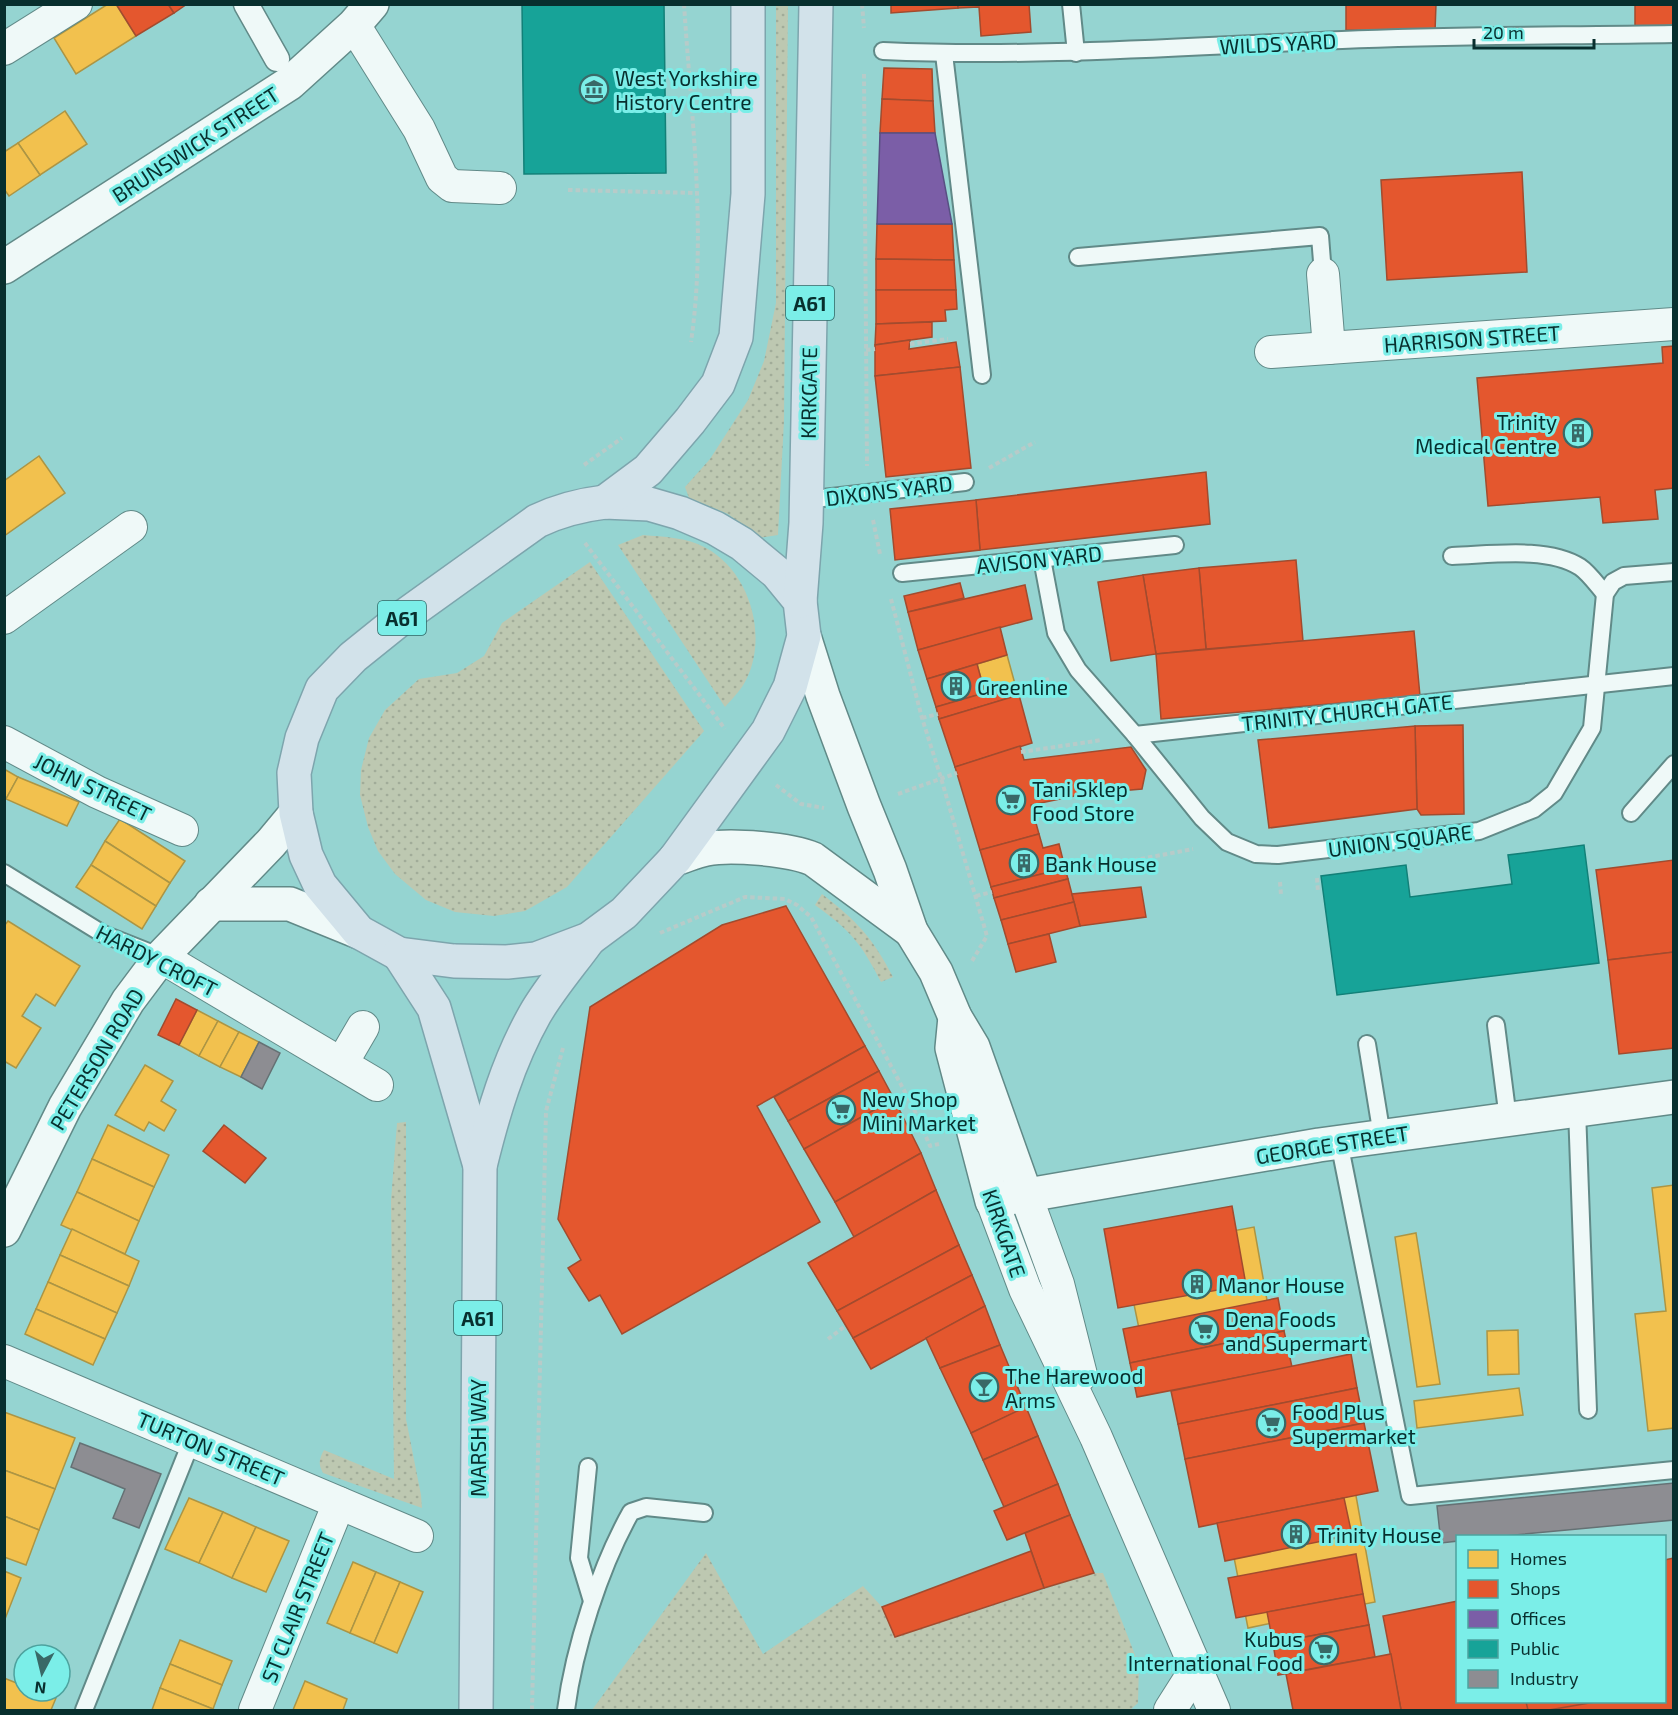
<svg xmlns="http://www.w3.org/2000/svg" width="1678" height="1715" viewBox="0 0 1678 1715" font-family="'Exo 2',sans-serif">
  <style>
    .grass { fill: url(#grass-dots) }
    .homes { fill: #f2c14e; stroke: #ac9544; stroke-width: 1.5 }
    .shops { fill: #e4572e; stroke: #a24b2e; stroke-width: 1.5 }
    .offices { fill: #7b5ea7; stroke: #585083; stroke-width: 1.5 }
    .public { fill: #17a398; stroke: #128078; stroke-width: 1.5 }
    .industry { fill: #8d8d92; stroke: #657174; stroke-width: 1.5 }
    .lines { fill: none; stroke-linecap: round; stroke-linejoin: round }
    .service-casing { stroke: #618a88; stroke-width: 20 }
    .pedestrian-casing { stroke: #618a88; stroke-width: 27 }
    .minor-casing { stroke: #618a88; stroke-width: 34 }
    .tertiary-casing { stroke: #618a88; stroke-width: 36 }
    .trunk-casing { stroke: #7da5ad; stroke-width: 36 }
    .path { stroke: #b7cbc9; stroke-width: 4; stroke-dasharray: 4.5 3; stroke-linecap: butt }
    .service { stroke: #eff9f8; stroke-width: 16 }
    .pedestrian { stroke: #eff9f8; stroke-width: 24 }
    .minor { stroke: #eff9f8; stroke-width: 32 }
    .tertiary { stroke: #eff9f8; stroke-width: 33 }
    .trunk { stroke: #d2e2ea; stroke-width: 33 }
    .labels { text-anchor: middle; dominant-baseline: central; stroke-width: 6; stroke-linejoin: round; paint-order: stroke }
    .shield { fill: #7beee8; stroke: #2a6866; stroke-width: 1.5 }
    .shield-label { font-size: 20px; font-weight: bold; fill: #082f2e }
    .street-label { font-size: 21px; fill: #082f2e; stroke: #7beee8 }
    .poi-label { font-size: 21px; fill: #082f2e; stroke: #7beee8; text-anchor: start }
  </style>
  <defs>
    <pattern id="grass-dots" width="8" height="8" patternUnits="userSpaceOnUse" patternTransform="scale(1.5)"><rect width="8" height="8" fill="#bdc8b1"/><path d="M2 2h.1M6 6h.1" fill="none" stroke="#a1ac99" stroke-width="1.8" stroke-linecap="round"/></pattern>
  </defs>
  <rect width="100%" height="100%" fill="#95d4d1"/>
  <!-- grass -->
  <g class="grass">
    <path d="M776,5H788L784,421L778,535L759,538L728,514L689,498L685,487L710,459L748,400L764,361L776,303Z"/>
    <path d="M643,535C664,537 686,537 706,548C749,571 768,634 747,678C742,689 733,698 725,707L618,545Z"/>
    <path d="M590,562L704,731L567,887L525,911L494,916L455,912L426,900L395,874L378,851L368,827L360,795L361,770L369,738L385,710L419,679L457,673L484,656L502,623Z"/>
    <path d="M822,894C857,921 873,938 893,977L881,982C861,943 851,931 815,905Z"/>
    <path d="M406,1122V1419L421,1495L422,1508L323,1473C318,1464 319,1459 324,1450L394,1479L391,1200L397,1123Z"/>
    <path d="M706,1553L763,1654L863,1586L882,1607L896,1637L1094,1573H1103L1139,1665L1138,1703L1130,1710H592Z"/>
  </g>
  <!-- homes -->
  <g class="homes">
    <path d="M108,4H116L136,36L76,74L54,38Z"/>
    <path d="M65,111L87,144L40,175L18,143Z"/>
    <path d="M18,143L40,175L9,196L4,189V152Z"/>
    <path d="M39,456L65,493L4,536V481Z"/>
    <path d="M1007,655L1015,684L985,693L977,664Z"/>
    <path d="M4,769L18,777L6,799L4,798Z"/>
    <path d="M18,777L79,802L67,826L6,799Z"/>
    <path d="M120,819L185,861L170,883L105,841Z"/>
    <path d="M105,841L170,883L156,906L91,865Z"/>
    <path d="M91,865L156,906L142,929L76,887Z"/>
    <path d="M8,921L80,966L55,1006L36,994L22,1016L41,1028L16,1068L4,1061V926Z"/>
    <path d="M197,1010L218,1021L199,1056L179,1045Z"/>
    <path d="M218,1021L239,1032L220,1067L199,1056Z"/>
    <path d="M239,1032L259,1042L241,1077L220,1067Z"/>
    <path d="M145,1065L173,1081L161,1101L176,1110L164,1131L149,1122L144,1131L115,1115Z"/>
    <path d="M108,1125L169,1155L154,1187L92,1159Z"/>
    <path d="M92,1159L154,1187L139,1221L77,1192Z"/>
    <path d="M1674,1185V1428L1648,1431L1635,1314L1666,1311L1652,1188Z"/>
    <path d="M77,1192L139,1221L125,1254L61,1225Z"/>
    <path d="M1254,1227L1276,1351L1149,1377L1123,1251Z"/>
    <path d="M72,1229L139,1261L129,1286L60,1255Z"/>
    <path d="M1416,1233L1440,1384L1417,1387L1395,1237Z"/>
    <path d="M60,1255L129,1286L117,1313L48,1282Z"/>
    <path d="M48,1282L117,1313L105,1339L36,1309Z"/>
    <path d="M36,1309L105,1339L93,1365L25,1334Z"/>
    <path d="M1518,1330L1519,1374L1488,1375L1487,1331Z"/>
    <path d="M1519,1388L1523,1415L1417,1428L1414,1401Z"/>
    <path d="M4,1412L75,1438L55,1489L4,1470Z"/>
    <path d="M4,1470L55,1489L39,1530L4,1516Z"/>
    <path d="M1353,1479L1375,1602L1248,1628L1223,1502Z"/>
    <path d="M189,1498L223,1512L199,1563L165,1549Z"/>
    <path d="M223,1512L256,1527L232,1578L199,1563Z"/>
    <path d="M4,1516L39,1530L26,1565L4,1557Z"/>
    <path d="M256,1527L289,1541L266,1592L232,1578Z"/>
    <path d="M353,1562L376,1572L350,1633L327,1623Z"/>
    <path d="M4,1571L21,1578L5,1619H4Z"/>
    <path d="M376,1572L400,1582L374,1643L350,1633Z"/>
    <path d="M400,1582L423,1592L397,1653L374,1643Z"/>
    <path d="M180,1640L232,1661L222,1685L170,1664Z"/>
    <path d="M170,1664L222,1685L213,1709L160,1688Z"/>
    <path d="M4,1678L24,1686V1691H37L56,1698L51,1710H4Z"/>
    <path d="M305,1681L347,1699L343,1710H293Z"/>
    <path d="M160,1688L213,1709L212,1710H152Z"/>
  </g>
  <!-- shops -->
  <g class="shops">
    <path d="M116,4H168L174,13L136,36Z"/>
    <path d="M168,4H187L174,13Z"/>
    <path d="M891,4H958V8L891,13Z"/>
    <path d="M958,4H1029L1031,32L981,36L979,7L958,8Z"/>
    <path d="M1346,4H1436L1435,32L1346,30Z"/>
    <path d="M1635,4H1674V27L1635,29Z"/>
    <path d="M884,68L932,69L933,101L882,99Z"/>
    <path d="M882,99L933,101L935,133H880Z"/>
    <path d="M1522,172L1527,272L1387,280L1381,180Z"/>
    <path d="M877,224H952L954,260L876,259Z"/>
    <path d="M876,259L954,260L956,290H876Z"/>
    <path d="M876,290H956L957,309L945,310L946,321L876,324Z"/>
    <path d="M932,322V337L875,345L876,324Z"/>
    <path d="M910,340L909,349L956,342L960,367L875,376V345Z"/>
    <path d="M1674,346V488L1655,490L1658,519L1603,523L1600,497L1488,506L1477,378L1663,363L1662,347Z"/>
    <path d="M960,367L971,468L886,477L875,376Z"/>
    <path d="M1206,472L1210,524L980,550L976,500Z"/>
    <path d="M976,500L980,550L895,560L890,509Z"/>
    <path d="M1296,560L1303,641L1206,649L1199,568Z"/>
    <path d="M1199,568L1206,649L1156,654L1143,575Z"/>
    <path d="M1143,575L1156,654L1111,661L1098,582Z"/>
    <path d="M960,583L964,598L908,612L904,596Z"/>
    <path d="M1025,585L1032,619L918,650L908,612Z"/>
    <path d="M1000,627L1007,655L927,679L918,650Z"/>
    <path d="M1414,631L1420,696L1161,719L1156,654Z"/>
    <path d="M977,664L985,693L936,707L927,679Z"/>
    <path d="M1015,684L1019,695L939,719L936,707Z"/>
    <path d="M1019,695L1032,743L955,767L939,719Z"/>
    <path d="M1463,725L1464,814L1421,815L1417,809L1415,726Z"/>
    <path d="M1415,726L1417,809L1269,828L1258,740Z"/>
    <path d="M1020,746L1024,760L1131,747L1146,770L1142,789L1084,794L1031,805L1039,834L980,850L955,767Z"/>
    <path d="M1039,834L1043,848L1059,844L1065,868L991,887L980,850Z"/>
    <path d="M1674,860V952L1608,960L1596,870Z"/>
    <path d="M1065,868L1068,879L994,898L991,887Z"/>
    <path d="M1068,879L1074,902L1001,920L994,898Z"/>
    <path d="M1141,887L1146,917L1080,926L1072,894Z"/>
    <path d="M1074,902L1080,926L1008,944L1001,920Z"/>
    <path d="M786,906L865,1046L757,1106L820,1222L622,1334L600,1295L589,1301L568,1268L581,1260L558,1219L590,1007L722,925Z"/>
    <path d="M1049,934L1056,962L1016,972L1008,944Z"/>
    <path d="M1674,952V1048L1619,1054L1608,960Z"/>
    <path d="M176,999L197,1010L179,1045L158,1035Z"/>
    <path d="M865,1046L879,1071L788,1121L774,1097Z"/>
    <path d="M879,1071L894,1099L804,1149L788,1121Z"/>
    <path d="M894,1099L921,1153L835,1202L804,1149Z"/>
    <path d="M224,1125L266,1158L245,1183L203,1151Z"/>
    <path d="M921,1153L936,1190L854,1237L835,1202Z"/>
    <path d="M936,1190L959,1245L837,1311L808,1263Z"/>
    <path d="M1232,1206L1246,1285L1118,1308L1104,1229Z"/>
    <path d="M959,1245L972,1275L853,1338L837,1311Z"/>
    <path d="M972,1275L985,1306L871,1369L853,1338Z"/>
    <path d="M1278,1298L1284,1331L1130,1363L1123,1329Z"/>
    <path d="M985,1306L1000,1345L940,1368L926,1338Z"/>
    <path d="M1284,1331L1292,1367L1137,1397L1130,1363Z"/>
    <path d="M1000,1345L1026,1407L971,1433L940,1368Z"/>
    <path d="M1351,1354L1357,1388L1178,1424L1171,1391Z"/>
    <path d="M1357,1388L1364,1423L1185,1459L1178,1424Z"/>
    <path d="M1026,1407L1038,1436L983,1460L971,1433Z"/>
    <path d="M1364,1423L1378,1491L1199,1527L1185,1459Z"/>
    <path d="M1038,1436L1058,1484L1004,1507L983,1460Z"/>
    <path d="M1058,1484L1070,1515L1007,1540L994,1511Z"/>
    <path d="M1344,1498L1352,1535L1225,1561L1217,1523Z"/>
    <path d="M1070,1515L1094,1573L1044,1588L1025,1533Z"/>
    <path d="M1031,1551L1044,1588L895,1637L882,1607Z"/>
    <path d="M1356,1554L1363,1594L1236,1618L1228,1578Z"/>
    <path d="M1674,1558V1710H1401L1383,1616L1458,1601V1702H1664V1560Z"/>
    <path d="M1363,1594L1369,1625L1273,1643L1267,1612Z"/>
    <path d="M1369,1625L1375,1657L1278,1675L1273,1643Z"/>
    <path d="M1391,1654L1401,1710H1293L1286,1674Z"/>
    <path d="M1526,1702H1595L1549,1710H1528Z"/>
  </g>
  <!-- offices -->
  <path class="offices" d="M880,133H935L952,224H877Z"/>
  <!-- public -->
  <g class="public">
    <path d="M522,4H664L666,173L524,174Z"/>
    <path d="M1584,845L1599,963L1337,995L1321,876L1406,865L1410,897L1512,884L1508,855Z"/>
  </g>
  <!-- industry -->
  <g class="industry">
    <path d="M259,1042L280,1053L262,1089L241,1077Z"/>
    <path d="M80,1443L161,1474L139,1528L113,1518L125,1489L71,1467Z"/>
    <path d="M1674,1483V1520L1504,1536H1458V1541L1441,1543L1437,1506Z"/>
  </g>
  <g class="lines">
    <!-- service casing -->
    <g class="service-casing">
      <g id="service">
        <path d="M1071,4L1076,53"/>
        <path d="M883,51C1036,58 1189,46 1342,40C1452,35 1563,36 1674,34"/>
        <path d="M944,54L982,375"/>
        <path d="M1078,257L1320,236L1323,274"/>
        <path d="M805,500L965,482"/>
        <path d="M1452,556C1489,555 1547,546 1580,567C1589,573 1598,586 1605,594"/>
        <path d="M1042,559L1056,633L1078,670L1135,735L1202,818L1227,842L1256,854L1278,855L1479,831L1534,809L1554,793L1592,728L1605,594L1613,582L1624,576L1674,572"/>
        <path d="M902,573L1175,545"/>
        <path d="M1135,735L1674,676"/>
        <path d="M1631,813L1674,764"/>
        <path d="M4,873L103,934L161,957"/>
        <path d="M1496,1025L1508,1119"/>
        <path d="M1367,1044L1382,1136"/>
        <path d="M1577,1110L1588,1410"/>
        <path d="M1339,1142L1410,1496L1674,1470"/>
        <path d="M588,1467L579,1558L592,1601"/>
        <path d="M84,1710L192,1440"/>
        <path d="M566,1710C574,1648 600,1567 631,1512L646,1507L704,1513"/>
      </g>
    </g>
    <!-- pedestrian casing -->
    <g class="pedestrian-casing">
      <path id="pedestrian" d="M246,4L277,59"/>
    </g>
    <!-- minor casing -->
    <g class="minor-casing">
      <g id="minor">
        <path d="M354,25L419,129L442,178L452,186L500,188"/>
        <path d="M4,49L76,4"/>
        <path d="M1323,274L1329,348"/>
        <path d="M1271,352L1674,324"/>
        <path d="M4,618L131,527"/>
        <path d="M4,742L97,792L182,830"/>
        <path d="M161,957L377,1085"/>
        <path d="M342,1063L363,1027"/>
        <path d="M1026,1196L1058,1284L1081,1375"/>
        <path d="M992,1201L1025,1289L1096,1437L1214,1710"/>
        <path d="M4,1361L417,1536"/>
        <path d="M255,1710L339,1503"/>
        <path d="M1170,1710L1196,1669"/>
      </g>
    </g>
    <!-- tertiary casing -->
    <g class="tertiary-casing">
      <g id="tertiary">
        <path d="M4,267L290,83L354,25L372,4"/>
        <path d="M804,636L823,696L864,806L890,870L911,931L936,972L955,1017L973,1047L1026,1196"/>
        <path d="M675,859C685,856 696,851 706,849C730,844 790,849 813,859L911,931"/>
        <path d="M211,904H290L359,932"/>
        <path d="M955,1017L952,1048L992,1201L1319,1145L1674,1097"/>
        <path d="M4,1230L65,1107L128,1001L161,957L271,843L296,813"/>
      </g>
    </g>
    <!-- trunk casing -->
    <g class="trunk-casing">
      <g id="trunk">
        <path d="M605,502L649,504L680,513L715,528L742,544L777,573L800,601L804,636L790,687L768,731L675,859L624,913L589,939L536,959L507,962L454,961L399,954L359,932L320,885L306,855L296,813L294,773L302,738L322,689L353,657L399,620L537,521C560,510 580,505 605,502Z"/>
        <path d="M605,502L648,470L690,421L718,384L736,337L748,194V4"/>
        <path d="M800,601L806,523L816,4"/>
        <path d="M399,954L434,1008L480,1166"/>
        <path d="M476,1710L480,1166C493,1113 508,1062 535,1014C550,988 571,964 589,939"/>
      </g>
    </g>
    <!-- path -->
    <g class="path">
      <path d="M684,4C691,114 707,233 691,342"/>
      <path d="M862,4L864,28"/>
      <path d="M864,74L867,466"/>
      <path d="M568,190L697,193"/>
      <path d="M910,344L948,339"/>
      <path d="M866,350L875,349"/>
      <path d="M584,465L622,438"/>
      <path d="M989,468L1035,442"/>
      <path d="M873,520L880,554"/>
      <path d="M585,543L725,729"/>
      <path d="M891,599L922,718L941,778L987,936L972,961"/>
      <path d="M1017,690L1049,679"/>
      <path d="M922,718L938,714"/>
      <path d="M1021,752L1102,740"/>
      <path d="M776,785L801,804L824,808"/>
      <path d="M898,794L957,773"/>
      <path d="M1067,873L1193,849"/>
      <path d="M1317,878L1318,892"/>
      <path d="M1280,882L1281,895"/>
      <path d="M976,896L992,892"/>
      <path d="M660,933L745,897L785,899L797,905L811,917L913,1107L930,1146L939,1144"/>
      <path d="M828,1339L844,1327"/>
      <path d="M532,1710L546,1111L563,1048"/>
    </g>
    <!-- service -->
    <use href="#service" class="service"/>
    <!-- pedestrian -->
    <use href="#pedestrian" class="pedestrian"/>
    <!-- minor -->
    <use href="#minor" class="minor"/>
    <!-- tertiary -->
    <use href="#tertiary" class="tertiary"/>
    <!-- trunk -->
    <use href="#trunk" class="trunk"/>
  </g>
  <!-- icons -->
  <defs>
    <g id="museum-ring" transform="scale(1.5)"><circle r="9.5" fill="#7beee8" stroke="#396967" stroke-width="1.5"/><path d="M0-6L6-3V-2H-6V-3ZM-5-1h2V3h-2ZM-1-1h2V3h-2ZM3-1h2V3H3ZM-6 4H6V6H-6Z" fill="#396967"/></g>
    <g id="building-ring" transform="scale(1.5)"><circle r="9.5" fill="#7beee8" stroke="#396967" stroke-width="1.5"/><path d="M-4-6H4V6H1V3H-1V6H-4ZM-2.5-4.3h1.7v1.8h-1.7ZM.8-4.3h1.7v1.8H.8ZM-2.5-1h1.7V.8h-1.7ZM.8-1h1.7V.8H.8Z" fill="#396967"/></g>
    <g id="supermarket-ring" transform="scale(1.5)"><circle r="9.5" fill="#7beee8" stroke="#396967" stroke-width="1.5"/><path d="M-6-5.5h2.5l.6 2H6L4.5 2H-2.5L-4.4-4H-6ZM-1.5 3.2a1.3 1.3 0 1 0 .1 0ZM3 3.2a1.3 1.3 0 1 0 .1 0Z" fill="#396967"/></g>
    <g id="bar-ring" transform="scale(1.5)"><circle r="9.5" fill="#7beee8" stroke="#396967" stroke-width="1.5"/><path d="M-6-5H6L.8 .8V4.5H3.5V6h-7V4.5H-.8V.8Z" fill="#396967"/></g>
  </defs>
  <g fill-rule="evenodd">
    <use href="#museum-ring" x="594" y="89"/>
    <use href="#building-ring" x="1578" y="433"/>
    <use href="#building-ring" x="956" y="686"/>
    <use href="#supermarket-ring" x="1011" y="800"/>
    <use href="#building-ring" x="1024" y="863"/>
    <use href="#supermarket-ring" x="841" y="1110"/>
    <use href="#building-ring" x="1197" y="1284"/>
    <use href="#supermarket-ring" x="1204" y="1330"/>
    <use href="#bar-ring" x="984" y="1387"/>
    <use href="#supermarket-ring" x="1271" y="1423"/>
    <use href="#building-ring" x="1296" y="1534"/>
    <use href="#supermarket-ring" x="1324" y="1650"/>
  </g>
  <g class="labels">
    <!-- shield labels -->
    <g class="shield">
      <rect x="786" y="286" width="48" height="34" rx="4.5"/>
      <rect x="378" y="601" width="48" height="34" rx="4.5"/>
      <rect x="454" y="1301" width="48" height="34" rx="4.5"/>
    </g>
    <g class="shield-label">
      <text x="810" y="303">A61</text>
      <text x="402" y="618">A61</text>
      <text x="478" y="1318">A61</text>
    </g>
    <!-- street labels -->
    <g class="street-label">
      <text transform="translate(1278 43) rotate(-3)">WILDS YARD</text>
      <text transform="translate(195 144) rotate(-33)">BRUNSWICK STREET</text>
      <text transform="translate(1472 338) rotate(-4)">HARRISON STREET</text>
      <text transform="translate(808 393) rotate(-89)">KIRKGATE</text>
      <text transform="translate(889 490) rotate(-7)">DIXONS YARD</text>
      <text transform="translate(1039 559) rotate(-6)">AVISON YARD</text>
      <text transform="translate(1347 712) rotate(-6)">TRINITY CHURCH GATE</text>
      <text transform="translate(93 787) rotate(26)">JOHN STREET</text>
      <text transform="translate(1400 840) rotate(-7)">UNION SQUARE</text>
      <text transform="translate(157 960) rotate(27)">HARDY CROFT</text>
      <text transform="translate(96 1059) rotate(-59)">PETERSON ROAD</text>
      <text transform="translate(1332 1144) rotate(-9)">GEORGE STREET</text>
      <text transform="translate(1005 1233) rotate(71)">KIRKGATE</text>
      <text transform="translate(477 1438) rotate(-90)">MARSH WAY</text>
      <text transform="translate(211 1448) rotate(23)">TURTON STREET</text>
      <text transform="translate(297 1607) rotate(-68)">ST CLAIR STREET</text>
    </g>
    <!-- poi labels -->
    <g class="poi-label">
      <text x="615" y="77">West Yorkshire<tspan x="615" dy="24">History Centre</tspan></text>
      <text x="1557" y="421" text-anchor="end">Trinity<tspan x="1557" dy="24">Medical Centre</tspan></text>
      <text x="977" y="686">Greenline</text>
      <text x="1032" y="788">Tani Sklep<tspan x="1032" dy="24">Food Store</tspan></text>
      <text x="1045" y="863">Bank House</text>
      <text x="862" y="1098">New Shop<tspan x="862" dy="24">Mini Market</tspan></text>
      <text x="1218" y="1284">Manor House</text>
      <text x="1225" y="1318">Dena Foods<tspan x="1225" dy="24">and Supermart</tspan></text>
      <text x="1005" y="1375">The Harewood<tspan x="1005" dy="24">Arms</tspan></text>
      <text x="1292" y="1411">Food Plus<tspan x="1292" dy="24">Supermarket</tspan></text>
      <text x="1317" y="1534">Trinity House</text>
      <text x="1303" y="1638" text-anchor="end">Kubus<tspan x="1303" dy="24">International Food</tspan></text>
    </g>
  </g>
  <!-- border -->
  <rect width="1678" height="1715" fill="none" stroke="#082f2e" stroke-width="12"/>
  <!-- legend -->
  <rect x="1456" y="1535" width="210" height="168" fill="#7beee8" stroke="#4da29e" stroke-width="1.5"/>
  <rect x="1468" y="1550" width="30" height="18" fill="#f2c14e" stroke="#4da29e" stroke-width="1.5"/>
  <text x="1510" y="1565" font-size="18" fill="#082f2e">Homes</text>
  <rect x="1468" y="1580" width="30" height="18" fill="#e4572e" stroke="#4da29e" stroke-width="1.5"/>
  <text x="1510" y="1595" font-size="18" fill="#082f2e">Shops</text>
  <rect x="1468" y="1610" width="30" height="18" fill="#7b5ea7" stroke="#4da29e" stroke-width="1.5"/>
  <text x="1510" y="1625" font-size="18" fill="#082f2e">Offices</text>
  <rect x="1468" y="1640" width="30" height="18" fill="#17a398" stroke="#4da29e" stroke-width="1.5"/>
  <text x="1510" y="1655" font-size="18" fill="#082f2e">Public</text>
  <rect x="1468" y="1670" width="30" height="18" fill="#8d8d92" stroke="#4da29e" stroke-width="1.5"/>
  <text x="1510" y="1685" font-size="18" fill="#082f2e">Industry</text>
  <!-- north arrow -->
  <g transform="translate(42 1673) rotate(187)"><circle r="28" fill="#7beee8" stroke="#4da29e" stroke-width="1.5"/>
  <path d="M0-4.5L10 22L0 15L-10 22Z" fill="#396967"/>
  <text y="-9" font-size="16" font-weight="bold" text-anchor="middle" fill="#082f2e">N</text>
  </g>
  <!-- scale -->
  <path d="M1474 39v9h120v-9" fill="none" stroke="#082f2e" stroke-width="3"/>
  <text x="1483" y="39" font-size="18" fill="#082f2e" stroke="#7beee8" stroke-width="4.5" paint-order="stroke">20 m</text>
</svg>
